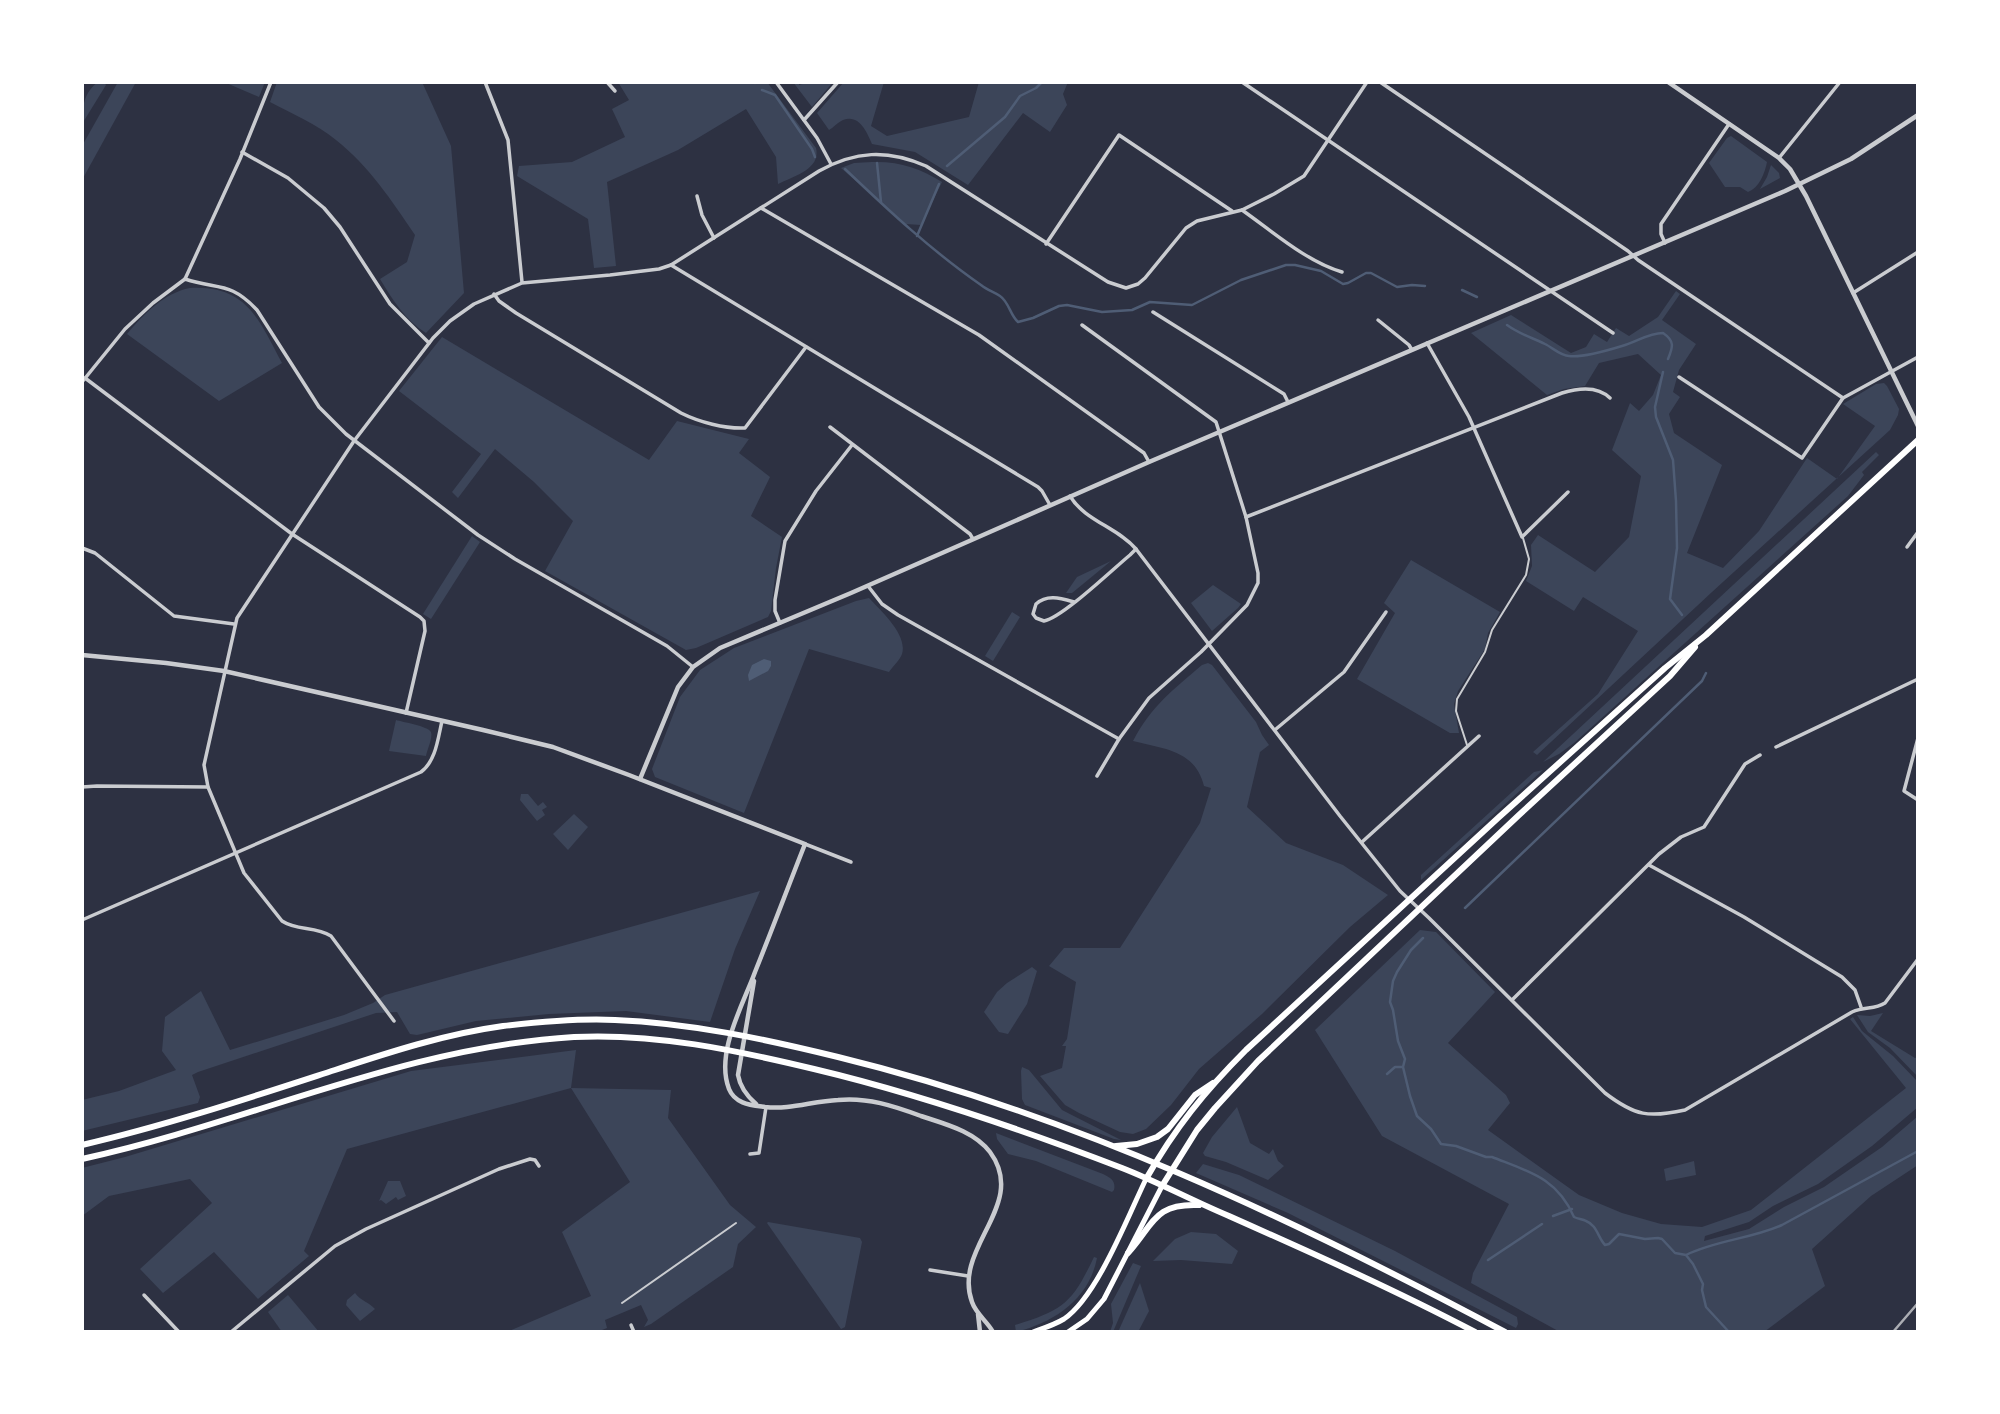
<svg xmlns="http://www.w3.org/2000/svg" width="2000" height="1414" viewBox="0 0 2000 1414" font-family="Figtree,sans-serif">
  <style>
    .green { fill: #3c4559 }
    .water { fill: #4f5d75 }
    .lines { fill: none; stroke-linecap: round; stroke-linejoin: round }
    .stream { stroke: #4f5d75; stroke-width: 2.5 }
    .service { stroke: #caccd0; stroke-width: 2 }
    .minor { stroke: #caccd0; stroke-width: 3.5 }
    .tertiary { stroke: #caccd0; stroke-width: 4.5 }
    .secondary { stroke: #fff; stroke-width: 5 }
    .primary { stroke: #fff; stroke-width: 6 }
    .trunk { stroke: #fff; stroke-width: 6 }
    .rail { stroke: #abadb3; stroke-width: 2.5 }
  </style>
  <rect width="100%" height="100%" fill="#2d3142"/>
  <!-- green -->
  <g class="green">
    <path d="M98,82H104L106,85L82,124C82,107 84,92 98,82Z"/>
    <path d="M118,82H136L82,180V146Z"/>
    <path d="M224,82H265L259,97Z"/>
    <path d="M277,82H422L451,146L464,293L426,333C406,321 392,299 380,279L407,262L415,235C392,201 369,166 336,140C318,125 291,113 270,102Z"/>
    <path d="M618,82H767L816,148C821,169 794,176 778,184L776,157L746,109L678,150L607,182L616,266L594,268L588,219L517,176L519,166L572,162L625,137L612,109L629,100Z"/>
    <path d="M793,82H799V85L809,82H833L812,107Z"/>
    <path d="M844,82H884L871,126L887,136L969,117L979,82H1068L1063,94L1067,105L1050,132L1023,113L968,185L915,152L872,144C867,133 860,114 843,120C838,122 833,128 829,130L817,113Z"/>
    <path d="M1731,136L1767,162C1765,173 1759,188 1748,192L1740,187H1725L1709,163L1727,138Z"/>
    <path d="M872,162C899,161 920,168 942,182L921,225L906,224L841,168L854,163Z"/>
    <path d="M1771,165L1779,173L1780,178L1760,189L1767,177Z"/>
    <path d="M190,288C247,285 259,320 282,363L219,401L127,334C144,314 164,293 190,288Z"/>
    <path d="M1676,291L1680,294L1662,320L1696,344L1679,370L1673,392L1680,397L1669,414L1674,433L1722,465L1687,553L1723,568L1759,531L1807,458L1837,479L1875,426L1843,404L1876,384L1884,383L1887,386L1899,409L1898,415L1890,430L1712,592L1537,755L1533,752L1598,694L1638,631L1583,597L1574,611L1526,581L1532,566L1531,545L1538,535L1595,572L1629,537L1641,476L1612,450L1630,403L1639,411L1653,395L1661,375L1638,354L1599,363L1585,386L1564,389L1547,395L1471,333L1511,315L1571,353L1586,347L1594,334L1607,342L1616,328L1629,336L1658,317Z"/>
    <path d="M442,337L649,460L677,421L749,439L739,453L770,477L751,516L782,537L776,568L771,611L768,617L696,648L686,650L545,571L573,521L534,482L495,449L458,498L452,492L481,454L399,391Z"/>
    <path d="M1876,452L1879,455L1862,472L1864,475L1848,496L1574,743L1559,754L1543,762Z"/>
    <path d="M472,536L480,542L431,619L423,614Z"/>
    <path d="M1411,560L1500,612L1488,633L1485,649L1458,691L1454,704L1459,733H1450L1357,679L1395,613L1384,603Z"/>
    <path d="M1111,561L1072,593H1066L1077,577Z"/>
    <path d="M1213,585L1241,604L1238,608L1212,631L1191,603Z"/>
    <path d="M869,598C881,611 908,635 902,654C900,660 893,666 889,672L809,649L744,813L655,777L652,769L680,697L700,670L734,648L856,601Z"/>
    <path d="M1012,612L1020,617L993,661L985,656Z"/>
    <path d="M1208,663L1212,665L1256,722L1262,735L1269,745L1260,752L1247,807L1286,843L1343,865L1388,895L1350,927L1262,1014L1199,1069L1171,1105L1146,1129L1133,1134L1120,1132L1079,1113L1065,1105L1040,1076L1062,1068L1066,1046H1062L1067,1039L1076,982L1049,966L1064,948H1120L1200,823L1211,788L1204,786C1195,750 1164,749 1133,741C1151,706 1173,690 1202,665Z"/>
    <path d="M396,720C402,722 428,726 431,732C433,738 427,750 426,756L389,751Z"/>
    <path d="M1543,770L1421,880V875L1534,772Z"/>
    <path d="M521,794H528L538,806L543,802L547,807L542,810L545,815L537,821L520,800Z"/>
    <path d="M574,814L588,827L568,850L553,834Z"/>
    <path d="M760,891L735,949L710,1022L626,1011L549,1014L476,1021L417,1035L410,1034L397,1012L376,1013L198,1072L192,1075L200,1097L198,1103L82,1131V1100L119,1091L176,1070L162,1051L165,1017L201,991L230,1050L344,1015L373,1003L385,995Z"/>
    <path d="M1420,930L1436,932L1495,992L1448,1043L1506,1095L1510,1103L1488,1130L1579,1195L1622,1213L1661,1224L1702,1227L1751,1210L1906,1088L1850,1019L1853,1017L1862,1031L1893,1056L1918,1082V1107L1872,1146L1818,1184L1773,1206L1749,1222L1705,1236L1704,1241L1749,1229L1784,1207L1824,1187L1882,1147L1918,1116V1165L1871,1196L1812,1249L1825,1286L1764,1332H1560L1471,1283L1473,1273L1509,1204L1382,1136L1315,1030Z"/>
    <path d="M1032,967L1037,971L1027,1004L1008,1034L999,1032L984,1012L997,992L1007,983Z"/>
    <path d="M1883,1013L1871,1031L1915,1058L1918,1057V1077L1890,1048L1868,1032L1857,1015L1870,1016Z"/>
    <path d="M576,1050L571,1088L671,1090L668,1118L730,1205L756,1227L738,1244L733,1267L651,1324L644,1327L648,1320L641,1305L605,1320L607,1328L597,1332H507L591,1296L562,1232L630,1182L571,1088L347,1149L304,1251L309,1256L258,1299L214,1252L163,1293L140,1269L212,1203L190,1179L109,1196L82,1216V1168L125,1157L411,1071Z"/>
    <path d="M1022,1067L1029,1070L1062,1110L1121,1140L1114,1139L1025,1105L1022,1099L1021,1071Z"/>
    <path d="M1237,1107L1250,1143L1269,1154L1273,1149L1278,1161L1284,1166L1268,1180L1226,1162L1205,1156L1203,1153L1212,1137Z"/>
    <path d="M996,1133L1103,1174C1111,1178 1116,1181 1114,1190L1112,1192L1036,1161L1008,1154L997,1139Z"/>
    <path d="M1694,1161L1696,1175L1666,1181L1664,1169Z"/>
    <path d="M1203,1164L1239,1175L1395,1251L1517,1317L1518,1324L1516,1328L1288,1213L1196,1173Z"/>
    <path d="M388,1181H400L406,1196L398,1200L396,1197L386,1204L381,1200L379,1201Z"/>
    <path d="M768,1222L860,1238L862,1242L845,1327L841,1329L767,1223Z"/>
    <path d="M1191,1232L1216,1234L1238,1251L1232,1264L1181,1260L1153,1261L1175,1239Z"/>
    <path d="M1094,1257L1097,1258C1089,1299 1055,1322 1016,1332L1015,1325C1064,1310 1072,1303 1094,1257Z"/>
    <path d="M1133,1263L1141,1266L1113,1332H1110L1113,1323L1111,1304Z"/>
    <path d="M1140,1283L1149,1311L1138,1332H1118Z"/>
    <path d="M355,1293C361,1301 369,1302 375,1309L360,1321L346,1305L347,1300Z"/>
    <path d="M288,1295L319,1332H282L268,1312Z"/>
  </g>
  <!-- water -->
  <path class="water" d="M764,659L771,661V666L768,671L749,681L748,675L752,665Z"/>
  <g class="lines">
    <!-- stream -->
    <g class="stream">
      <path d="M753,82L755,83"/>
      <path d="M762,90L775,95L812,149L815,157"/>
      <path d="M877,163L881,202"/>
      <path d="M947,166L1005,117L1020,96L1036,88L1042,82"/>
      <path d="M845,169C888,210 932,251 981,285C987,290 994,292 1000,296C1009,302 1010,315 1018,322L1033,318L1059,306L1067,305L1102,312L1132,310L1150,302L1192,305L1241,280L1286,265H1295L1321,271L1343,284L1348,283L1366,273H1371L1397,287L1412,285L1425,286"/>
      <path d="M917,236L939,184"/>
      <path d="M1462,290L1477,297"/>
      <path d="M1507,325C1521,335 1531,337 1545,344C1553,348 1561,356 1569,356C1583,358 1609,350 1622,346C1637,342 1648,333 1663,333C1675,341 1673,347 1668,359"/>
      <path d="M1663,372L1655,407L1656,417L1673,460L1676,501L1677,548L1670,599L1682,615"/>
      <path d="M1465,908L1702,681L1706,673"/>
      <path d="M1423,938L1411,950L1397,972L1393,981L1390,1002L1393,1010L1398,1041L1405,1059L1403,1067L1410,1096L1417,1116L1431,1129L1441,1144L1456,1146L1486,1157H1492C1530,1172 1557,1178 1574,1217C1578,1219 1583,1219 1586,1221C1597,1225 1598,1238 1605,1245L1609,1244L1619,1234L1645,1239L1658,1238L1662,1239L1675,1253L1686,1255L1693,1264L1703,1284L1702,1290L1706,1307L1729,1332"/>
      <path d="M1387,1074L1395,1067H1402"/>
      <path d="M1553,1216L1572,1209"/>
      <path d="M1686,1255C1716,1240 1751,1239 1782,1225L1918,1151"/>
      <path d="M1488,1260L1542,1224"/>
    </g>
    <!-- service -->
    <g class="service">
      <path d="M1467,745L1456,711L1457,699L1485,652L1492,630L1526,575L1529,559L1523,538"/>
      <path d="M622,1303L736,1223"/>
    </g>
    <!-- minor -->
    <g class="minor">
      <path d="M485,82L508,140L522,282"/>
      <path d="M607,82L615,91"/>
      <path d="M776,82L817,138L831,164"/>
      <path d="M1242,82L1613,333"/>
      <path d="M1380,82L1628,251L1638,260L1843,398"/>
      <path d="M804,120L838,82"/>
      <path d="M242,152L288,178L324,208L340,227L390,304L429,343"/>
      <path d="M1779,158L1840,82"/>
      <path d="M697,196L702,215L714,238"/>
      <path d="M761,208L979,335L1144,453L1149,462"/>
      <path d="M1242,210C1272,231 1307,262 1342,272"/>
      <path d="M1665,243L1661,234V224L1729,124"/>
      <path d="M1046,244L1119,135L1232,211"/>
      <path d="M671,265L1038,487L1042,491L1050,505"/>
      <path d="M185,279L240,159L271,82"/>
      <path d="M1853,293L1918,252"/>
      <path d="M494,294L499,301L516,313L681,413C699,422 725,429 745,428L806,347"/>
      <path d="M1153,312L1284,394L1288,402"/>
      <path d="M1378,320L1409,345L1412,350"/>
      <path d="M1082,325L1216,422L1246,517L1258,573V583L1247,605L1201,652L1149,698L1119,739L1097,776"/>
      <path d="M1427,343L1469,417L1522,537L1568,492"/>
      <path d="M1679,377L1802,458L1843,398L1918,357"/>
      <path d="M85,378L292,534L420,617L424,621L425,631L406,713"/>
      <path d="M82,382L125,329L153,303L185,279C218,290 230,281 257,310L319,407L346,434L478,535L515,559L667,646L693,667"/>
      <path d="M830,427L970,534L973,539"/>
      <path d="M1070,496C1085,521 1117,527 1136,549L1340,816L1400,891L1429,918L1605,1093C1635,1116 1649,1118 1685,1110L1852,1012C1865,1006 1874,1010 1885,1003L1918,959"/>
      <path d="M1246,517L1562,393C1578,388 1597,385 1610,398"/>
      <path d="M1907,547L1918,532"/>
      <path d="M82,548L95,553L174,616L234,624"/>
      <path d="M868,586L882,604L898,615L1119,739"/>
      <path d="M1074,602C1060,598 1047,594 1036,604L1033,614L1036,618L1044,621C1062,618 1113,569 1130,555L1136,549"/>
      <path d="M780,623L775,611V600L785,541L816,491L852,445"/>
      <path d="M1276,729L1344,672L1386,612"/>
      <path d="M1918,738L1904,791L1918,800"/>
      <path d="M1776,747L1918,679"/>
      <path d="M82,787L97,786L208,787"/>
      <path d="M1362,842L1479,736"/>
      <path d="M805,844L851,862"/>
      <path d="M1649,865L1744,917L1842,977L1855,990L1861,1007"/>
      <path d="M82,920L421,772C436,761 438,738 442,721"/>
      <path d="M1512,1000L1659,854L1681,837L1704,827L1745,764L1760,755"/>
      <path d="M394,1021L331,936C315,926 297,931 282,921L244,873L208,787L204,765L237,618L354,441L433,338L450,321L474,304L522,283L610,275L659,269L671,265L819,171C855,151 887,149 926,166L1108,282L1126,288L1138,284L1145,278L1186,228L1197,221L1242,210L1274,194L1304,176L1367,82"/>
      <path d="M750,1154L759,1153L766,1107"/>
      <path d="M930,1270L968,1276"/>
      <path d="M144,1295L179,1332"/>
      <path d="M631,1325L634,1332"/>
      <path d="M231,1332L335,1246L366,1229L499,1169L530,1159L535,1160L539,1166"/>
    </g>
    <!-- tertiary -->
    <g class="tertiary">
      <path d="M1668,82L1779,158L1790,169L1806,196L1918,426"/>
      <path d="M82,655L166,663L224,671L483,730L553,747L629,775L805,844C788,887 772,930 755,972C743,1005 715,1053 729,1089C735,1104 751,1105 765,1107C790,1110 813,1101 838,1100C867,1097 894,1106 921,1116C945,1124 974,1131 990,1152C1029,1205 952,1247 972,1302C976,1314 987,1321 993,1332"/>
      <path d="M640,779L678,687L693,667L720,648L851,593L1149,462L1785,191L1851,159L1918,115"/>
      <path d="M754,981L738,1075C740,1087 747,1096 756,1104"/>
      <path d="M978,1314L980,1332"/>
    </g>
    <!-- secondary -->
    <g class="secondary">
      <path d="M1033,1332C1044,1328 1054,1325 1064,1319C1097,1297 1128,1216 1146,1179"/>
      <path d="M1068,1332L1087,1319L1104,1299L1162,1186"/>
    </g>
    <!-- primary -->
    <g class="primary">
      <path d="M1146,1179C1175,1128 1205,1091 1246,1050L1498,818L1665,668L1706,635L1918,440"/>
      <path d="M1162,1186L1197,1130L1215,1108L1258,1061L1519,815L1670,676L1695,647"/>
    </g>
    <!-- trunk -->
    <g class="trunk">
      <path d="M82,1145C168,1125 252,1097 335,1070C390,1052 445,1034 503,1026C538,1022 580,1018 615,1020C690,1023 765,1039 838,1057C1072,1114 1293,1219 1505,1332"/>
      <path d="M1116,1146L1137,1144L1157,1137L1168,1129L1195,1095L1213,1083"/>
      <path d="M82,1159C248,1123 403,1047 574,1037C655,1033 735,1050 814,1069C919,1094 1021,1129 1122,1168C1158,1182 1193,1201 1229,1216C1312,1253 1395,1290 1475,1332"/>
      <path d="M1128,1253C1154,1224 1154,1203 1199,1205"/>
    </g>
    <!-- rail -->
    <path class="rail" d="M1893,1332L1918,1303"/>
  </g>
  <!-- border -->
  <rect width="2000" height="1414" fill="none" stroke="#ffffff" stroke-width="168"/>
</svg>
